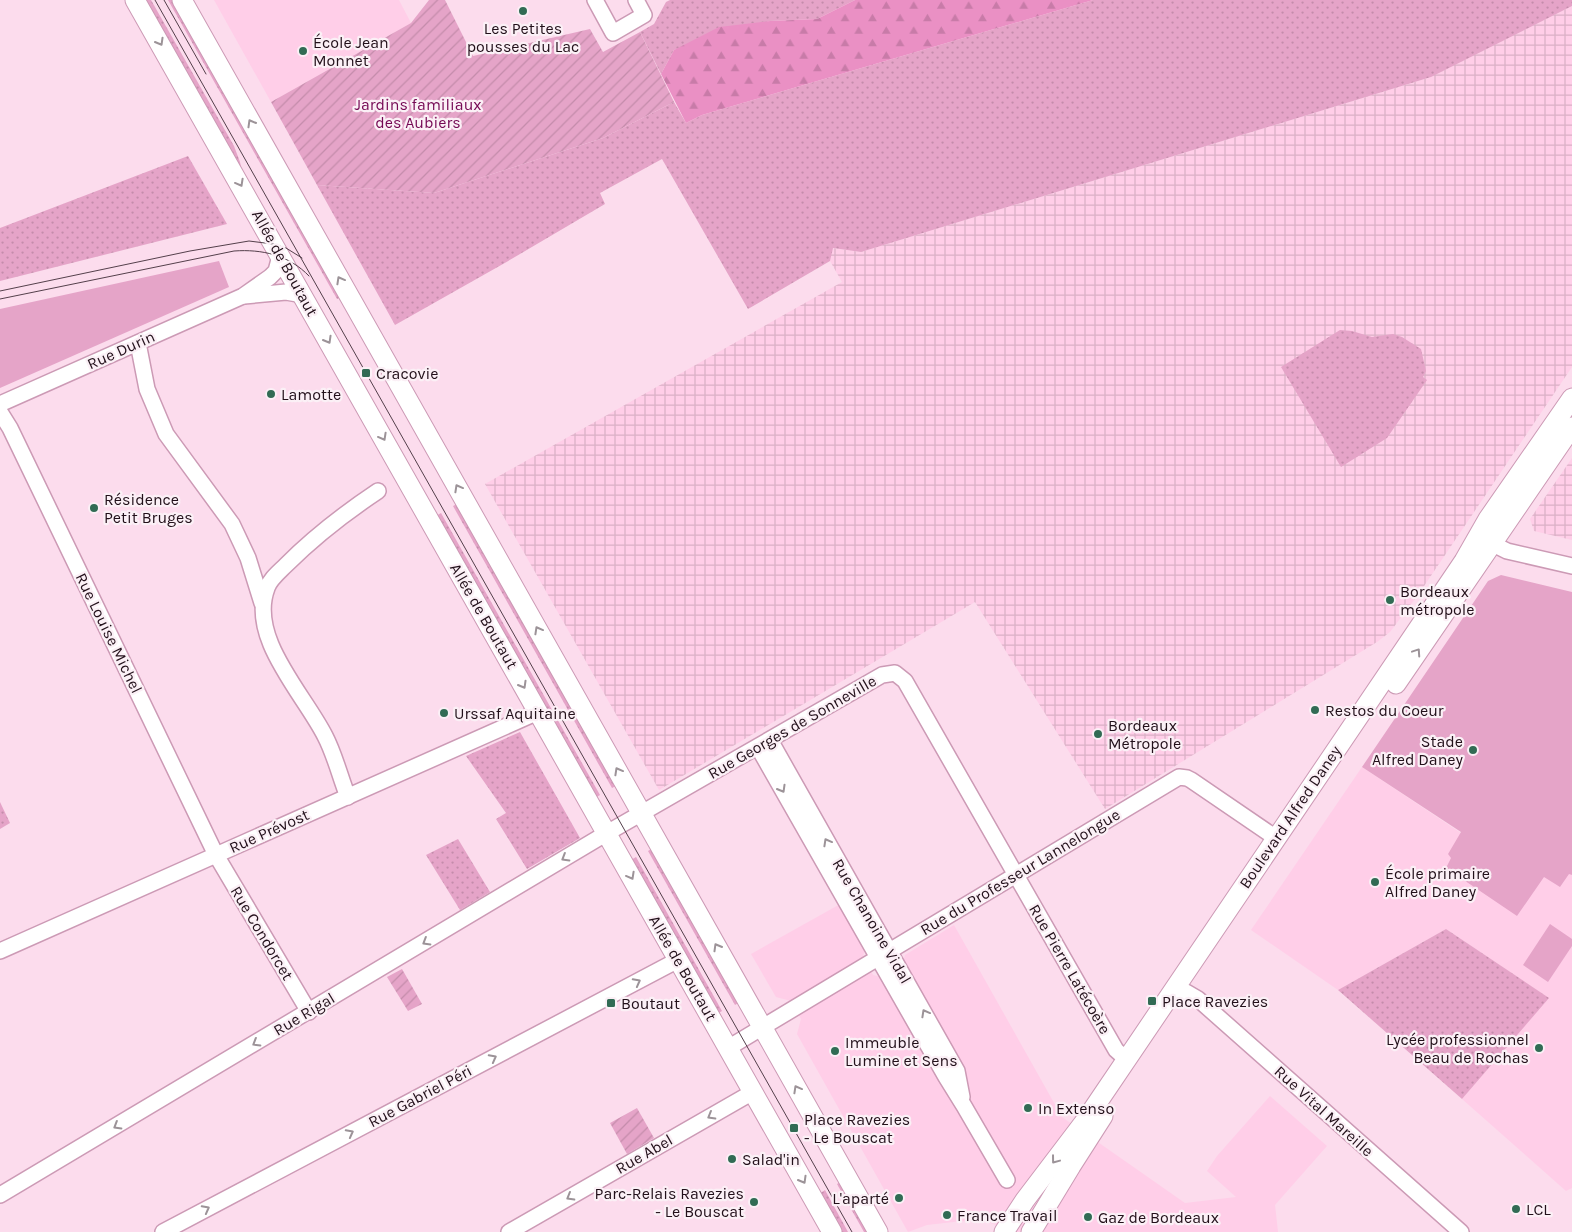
<svg xmlns="http://www.w3.org/2000/svg" width="1572" height="1232" viewBox="0 0 1572 1232" font-family="Karla,sans-serif">
  <style>
    .built { fill: #ffcee8 }
    .industrial { fill: url(#industrial-grid) }
    .grass { fill: url(#grass-dots) }
    .forest { fill: url(#forest-firs) }
    .park { fill: #e5a4c8 }
    .garden { fill: url(#garden-furrows) }
    .lines { fill: none; stroke-linecap: round; stroke-linejoin: round }
    .minor-casing { stroke: #cc9ab5; stroke-width: 18 }
    .major-casing { stroke: #cc9ab5; stroke-width: 21 }
    .minor { stroke: #fff; stroke-width: 15 }
    .major { stroke: #fff; stroke-width: 19 }
    .tram { stroke: #543f4b; stroke-width: 1 }
    .oneway { stroke: #9c9398 }
    .poi-dot { fill: #316b54; stroke: #fbf0f6; stroke-width: 2 }
    .labels { text-anchor: middle; dominant-baseline: central; stroke-width: 4.5; stroke-linejoin: round; paint-order: stroke }
    .poi-label { font-size: 16px; fill: #22101a; stroke: #fbf0f6; text-anchor: start }
    .park-label { font-size: 16px; fill: #750854; stroke: #fbf0f6 }
    .street-label { font-size: 16px; fill: #22101a; stroke: #fbf0f6 }
  </style>
  <defs>
    <pattern id="industrial-grid" width="8" height="8" patternUnits="userSpaceOnUse" patternTransform="scale(1.25)"><rect width="8" height="8" fill="#ffcee8"/><path d="M0 4h8M4 0v8" fill="none" stroke="#dab0c6"/></pattern>
    <pattern id="grass-dots" width="8" height="8" patternUnits="userSpaceOnUse" patternTransform="scale(1.25)"><rect width="8" height="8" fill="#e5a4c8"/><path d="M2 2h.1M6 6h.1" fill="none" stroke="#c48cab" stroke-width="1.8" stroke-linecap="round"/></pattern>
    <pattern id="forest-firs" width="22" height="20" patternUnits="userSpaceOnUse" patternTransform="scale(1.25)"><rect width="22" height="20" fill="#ea90c4"/><path d="M5 1l3.5 6h-7zM16 11l3.5 6h-7z" fill="#c87ba8"/></pattern>
    <pattern id="garden-furrows" width="10" height="10" patternUnits="userSpaceOnUse" patternTransform="scale(1.25)"><rect width="10" height="10" fill="#e5a4c8"/><path d="M-1 1l2-2M0 10L10 0M9 11l2-2" fill="none" stroke="#c48cab"/></pattern>
  </defs>
  <rect width="100%" height="100%" fill="#fcdced"/>
  <!-- built -->
  <g class="built">
    <path d="M214,0H399L411,23L271,102Z"/>
    <path d="M1362,767L1461,833L1448,854L1517,916L1544,876L1569,873L1572,875V1188L1566,1191L1462,1099L1548,998L1446,929L1338,990L1251,930Z"/>
    <path d="M842,903L866,945L863,957L873,975L885,978L902,966L905,955L954,925L1062,1117L1185,1203L1236,1197L1207,1171L1217,1156L1270,1096L1327,1146L1275,1205L1278,1232H1012L991,1223L962,1221L927,1225L908,1232L797,1034L801,1019L791,1001L776,997L751,954Z"/>
  </g>
  <!-- industrial -->
  <g class="industrial">
    <path d="M1572,6V367L1418,595L1390,632L1377,642L1105,809L975,602L659,790L485,484L842,282L830,261L832,248L861,252L1428,78Z"/>
    <path d="M1572,458V540L1534,531L1530,519Z"/>
  </g>
  <!-- grass -->
  <g class="grass">
    <path d="M145,0H151L234,146L240,162L243,176Z"/>
    <path d="M168,0H174L342,297L337,299Z"/>
    <path d="M670,0H855L817,19L770,21L674,50L661,74L640,32L654,24L666,2Z"/>
    <path d="M1093,0H1572V6L1431,77L861,252L833,248L830,261L748,309L662,159L600,193L605,204L503,264L395,325L317,185L434,193L603,138L674,102L686,123L702,115Z"/>
    <path d="M188,156L227,224L0,281V228Z"/>
    <path d="M1340,330L1352,331L1372,337L1393,334L1402,337L1421,349L1426,371L1423,377L1427,380L1387,438L1341,467L1281,367Z"/>
    <path d="M459,503L618,785L612,788L453,506Z"/>
    <path d="M441,513L600,795L595,798L436,516Z"/>
    <path d="M520,732L580,838L527,869L496,819L506,813L466,756Z"/>
    <path d="M0,802L10,823L0,829Z"/>
    <path d="M458,839L490,892L460,910L426,855Z"/>
    <path d="M653,848L740,1002L735,1005L648,851Z"/>
    <path d="M636,857L722,1011L717,1014L631,860Z"/>
    <path d="M1446,929L1549,998L1462,1099L1338,990Z"/>
    <path d="M842,1181L871,1232H864L837,1184Z"/>
    <path d="M825,1190L848,1232H841L819,1194Z"/>
  </g>
  <!-- forest -->
  <path class="forest" d="M855,0H1093L702,115L686,123L661,74L674,50L719,27L770,21L817,19Z"/>
  <!-- park -->
  <g class="park">
    <path d="M219,261L229,287L0,388V309Z"/>
    <path d="M1501,575L1572,592V875L1569,874L1560,887L1544,877L1517,916L1446,868L1451,858L1448,854L1461,832L1362,767L1488,581Z"/>
    <path d="M1550,924L1572,939V946L1548,982L1523,965Z"/>
  </g>
  <!-- garden -->
  <g class="garden">
    <path d="M429,0H445L473,56L590,29L603,52L640,32L674,102L603,138L434,193L317,185L271,102L411,23Z"/>
    <path d="M402,969L422,1004L408,1011L387,977Z"/>
    <path d="M637,1108L654,1138L627,1154L610,1123Z"/>
  </g>
  <g class="lines">
    <!-- minor casing -->
    <g class="minor-casing">
      <g id="minor">
        <path d="M595,0L613,33L644,15L636,0"/>
        <path d="M244,296L286,292L303,295"/>
        <path d="M138,343L147,389L166,434L232,524L248,558L262,603"/>
        <path d="M0,404L243,296L270,277L276,271L280,256"/>
        <path d="M0,412L10,428L216,855L309,1012"/>
        <path d="M1493,544L1507,551L1572,566"/>
        <path d="M770,740L957,1071L962,1097"/>
        <path d="M758,747L946,1077L964,1106L1007,1180"/>
        <path d="M348,797C340,777 335,755 325,736C304,694 248,638 267,588C270,579 279,572 286,565C314,537 345,513 378,491"/>
        <path d="M0,951L538,712"/>
        <path d="M1186,992L1198,999L1461,1232"/>
        <path d="M728,1048L1179,777L1187,778L1191,780L1276,838"/>
        <path d="M0,1195L607,833L882,675L895,673L905,681L1116,1050L1126,1059"/>
        <path d="M163,1232L678,960"/>
        <path d="M509,1232L753,1092"/>
      </g>
    </g>
    <!-- major casing -->
    <g class="major-casing">
      <g id="major">
        <path d="M135,0L832,1232"/>
        <path d="M182,0L878,1232"/>
        <path d="M1396,684L1572,427"/>
        <path d="M1004,1232L1025,1200L1085,1121L1464,561L1488,519L1572,398"/>
        <path d="M1031,1232L1071,1166L1103,1116"/>
      </g>
    </g>
    <!-- minor -->
    <use href="#minor" class="minor"/>
    <!-- major -->
    <use href="#major" class="major"/>
    <!-- tram -->
    <g class="tram">
      <path d="M155,0L852,1232"/>
      <path d="M164,0L206,74"/>
      <path d="M0,291L190,251L249,241L273,244L286,248L302,258"/>
      <path d="M0,299L234,251C262,249 289,255 309,276"/>
    </g>
  </g>
  <!-- one-way arrows -->
  <defs><path id="oneway-chevron" d="M-2-3.5L2.5 0L-2 3.5" fill="none" stroke-width="1.6" stroke-linecap="round" stroke-linejoin="round" transform="scale(1.25)"/></defs>
  <g class="oneway">
    <use href="#oneway-chevron" transform="translate(160 42) rotate(60)"/>
    <use href="#oneway-chevron" transform="translate(251 123) rotate(-120)"/>
    <use href="#oneway-chevron" transform="translate(240 183) rotate(61)"/>
    <use href="#oneway-chevron" transform="translate(340 280) rotate(-119)"/>
    <use href="#oneway-chevron" transform="translate(328 340) rotate(60)"/>
    <use href="#oneway-chevron" transform="translate(383 437) rotate(61)"/>
    <use href="#oneway-chevron" transform="translate(458 488) rotate(-119)"/>
    <use href="#oneway-chevron" transform="translate(538 630) rotate(-119)"/>
    <use href="#oneway-chevron" transform="translate(1417 652) rotate(-56)"/>
    <use href="#oneway-chevron" transform="translate(523 685) rotate(60)"/>
    <use href="#oneway-chevron" transform="translate(618 771) rotate(-119)"/>
    <use href="#oneway-chevron" transform="translate(782 789) rotate(60)"/>
    <use href="#oneway-chevron" transform="translate(827 842) rotate(-119)"/>
    <use href="#oneway-chevron" transform="translate(565 858) rotate(149)"/>
    <use href="#oneway-chevron" transform="translate(631 876) rotate(61)"/>
    <use href="#oneway-chevron" transform="translate(426 942) rotate(149)"/>
    <use href="#oneway-chevron" transform="translate(717 947) rotate(-120)"/>
    <use href="#oneway-chevron" transform="translate(637 982) rotate(-28)"/>
    <use href="#oneway-chevron" transform="translate(925 1013) rotate(-119)"/>
    <use href="#oneway-chevron" transform="translate(256 1043) rotate(149)"/>
    <use href="#oneway-chevron" transform="translate(493 1058) rotate(-28)"/>
    <use href="#oneway-chevron" transform="translate(797 1089) rotate(-119)"/>
    <use href="#oneway-chevron" transform="translate(711 1116) rotate(150)"/>
    <use href="#oneway-chevron" transform="translate(117 1126) rotate(149)"/>
    <use href="#oneway-chevron" transform="translate(350 1133) rotate(-28)"/>
    <use href="#oneway-chevron" transform="translate(1055 1160) rotate(127)"/>
    <use href="#oneway-chevron" transform="translate(803 1180) rotate(60)"/>
    <use href="#oneway-chevron" transform="translate(570 1197) rotate(150)"/>
    <use href="#oneway-chevron" transform="translate(206 1209) rotate(-28)"/>
  </g>
  <!-- markers -->
  <g class="poi-dot">
    <circle cx="523" cy="11" r="5"/>
    <circle cx="303" cy="51" r="5"/>
    <rect x="361" y="368" width="10" height="10" rx="2.5"/>
    <circle cx="271" cy="394" r="5"/>
    <circle cx="94" cy="508" r="5"/>
    <circle cx="1390" cy="600" r="5"/>
    <circle cx="1315" cy="710" r="5"/>
    <circle cx="444" cy="713" r="5"/>
    <circle cx="1098" cy="734" r="5"/>
    <circle cx="1473" cy="750" r="5"/>
    <circle cx="1375" cy="882" r="5"/>
    <rect x="1147" y="996" width="10" height="10" rx="2.5"/>
    <rect x="606" y="998" width="10" height="10" rx="2.5"/>
    <circle cx="1539" cy="1048" r="5"/>
    <circle cx="835" cy="1051" r="5"/>
    <circle cx="1028" cy="1108" r="5"/>
    <rect x="789" y="1123" width="10" height="10" rx="2.5"/>
    <circle cx="732" cy="1159" r="5"/>
    <circle cx="899" cy="1198" r="5"/>
    <circle cx="754" cy="1202" r="5"/>
    <circle cx="1516" cy="1209" r="5"/>
    <circle cx="947" cy="1215" r="5"/>
    <circle cx="1088" cy="1217" r="5"/>
  </g>
  <g class="labels">
    <!-- poi labels -->
    <g class="poi-label">
      <text x="523" y="28" text-anchor="middle">Les Petites<tspan x="523" dy="18">pousses du Lac</tspan></text>
      <text x="313" y="42">École Jean<tspan x="313" dy="18">Monnet</tspan></text>
      <text x="376" y="373">Cracovie</text>
      <text x="281" y="394">Lamotte</text>
      <text x="104" y="499">Résidence<tspan x="104" dy="18">Petit Bruges</tspan></text>
      <text x="1400" y="591">Bordeaux<tspan x="1400" dy="18">métropole</tspan></text>
      <text x="1325" y="710">Restos du Coeur</text>
      <text x="454" y="713">Urssaf Aquitaine</text>
      <text x="1108" y="725">Bordeaux<tspan x="1108" dy="18">Métropole</tspan></text>
      <text x="1463" y="741" text-anchor="end">Stade<tspan x="1463" dy="18">Alfred Daney</tspan></text>
      <text x="1385" y="873">École primaire<tspan x="1385" dy="18">Alfred Daney</tspan></text>
      <text x="1162" y="1001">Place Ravezies</text>
      <text x="621" y="1003">Boutaut</text>
      <text x="1529" y="1039" text-anchor="end">Lycée professionnel<tspan x="1529" dy="18">Beau de Rochas</tspan></text>
      <text x="845" y="1042">Immeuble<tspan x="845" dy="18">Lumine et Sens</tspan></text>
      <text x="1038" y="1108">In Extenso</text>
      <text x="804" y="1119">Place Ravezies<tspan x="804" dy="18">- Le Bouscat</tspan></text>
      <text x="742" y="1159">Salad'in</text>
      <text x="744" y="1193" text-anchor="end">Parc-Relais Ravezies<tspan x="744" dy="18">- Le Bouscat</tspan></text>
      <text x="889" y="1198" text-anchor="end">L'aparté</text>
      <text x="1526" y="1209">LCL</text>
      <text x="957" y="1215">France Travail</text>
      <text x="1098" y="1217">Gaz de Bordeaux</text>
    </g>
    <!-- park labels -->
    <g class="park-label">
      <text x="418" y="104">Jardins familiaux<tspan x="418" dy="18">des Aubiers</tspan></text>
    </g>
    <!-- street labels -->
    <g class="street-label">
      <text transform="translate(285 263) rotate(61)">Allée de Boutaut</text>
      <text transform="translate(121 350) rotate(-24)">Rue Durin</text>
      <text transform="translate(484 616) rotate(60)">Allée de Boutaut</text>
      <text transform="translate(109 633) rotate(64)">Rue Louise Michel</text>
      <text transform="translate(792 727) rotate(-30)">Rue Georges de Sonneville</text>
      <text transform="translate(1290 817) rotate(-56)">Boulevard Alfred Daney</text>
      <text transform="translate(269 831) rotate(-24)">Rue Prévost</text>
      <text transform="translate(1020 872) rotate(-31)">Rue du Professeur Lannelongue</text>
      <text transform="translate(872 921) rotate(60)">Rue Chanoine Vidal</text>
      <text transform="translate(262 933) rotate(59)">Rue Condorcet</text>
      <text transform="translate(683 968) rotate(60)">Allée de Boutaut</text>
      <text transform="translate(1070 969) rotate(60)">Rue Pierre Latécoère</text>
      <text transform="translate(304 1014) rotate(-31)">Rue Rigal</text>
      <text transform="translate(420 1096) rotate(-28)">Rue Gabriel Péri</text>
      <text transform="translate(1324 1111) rotate(42)">Rue Vital Mareille</text>
      <text transform="translate(644 1154) rotate(-30)">Rue Abel</text>
    </g>
  </g>
</svg>
